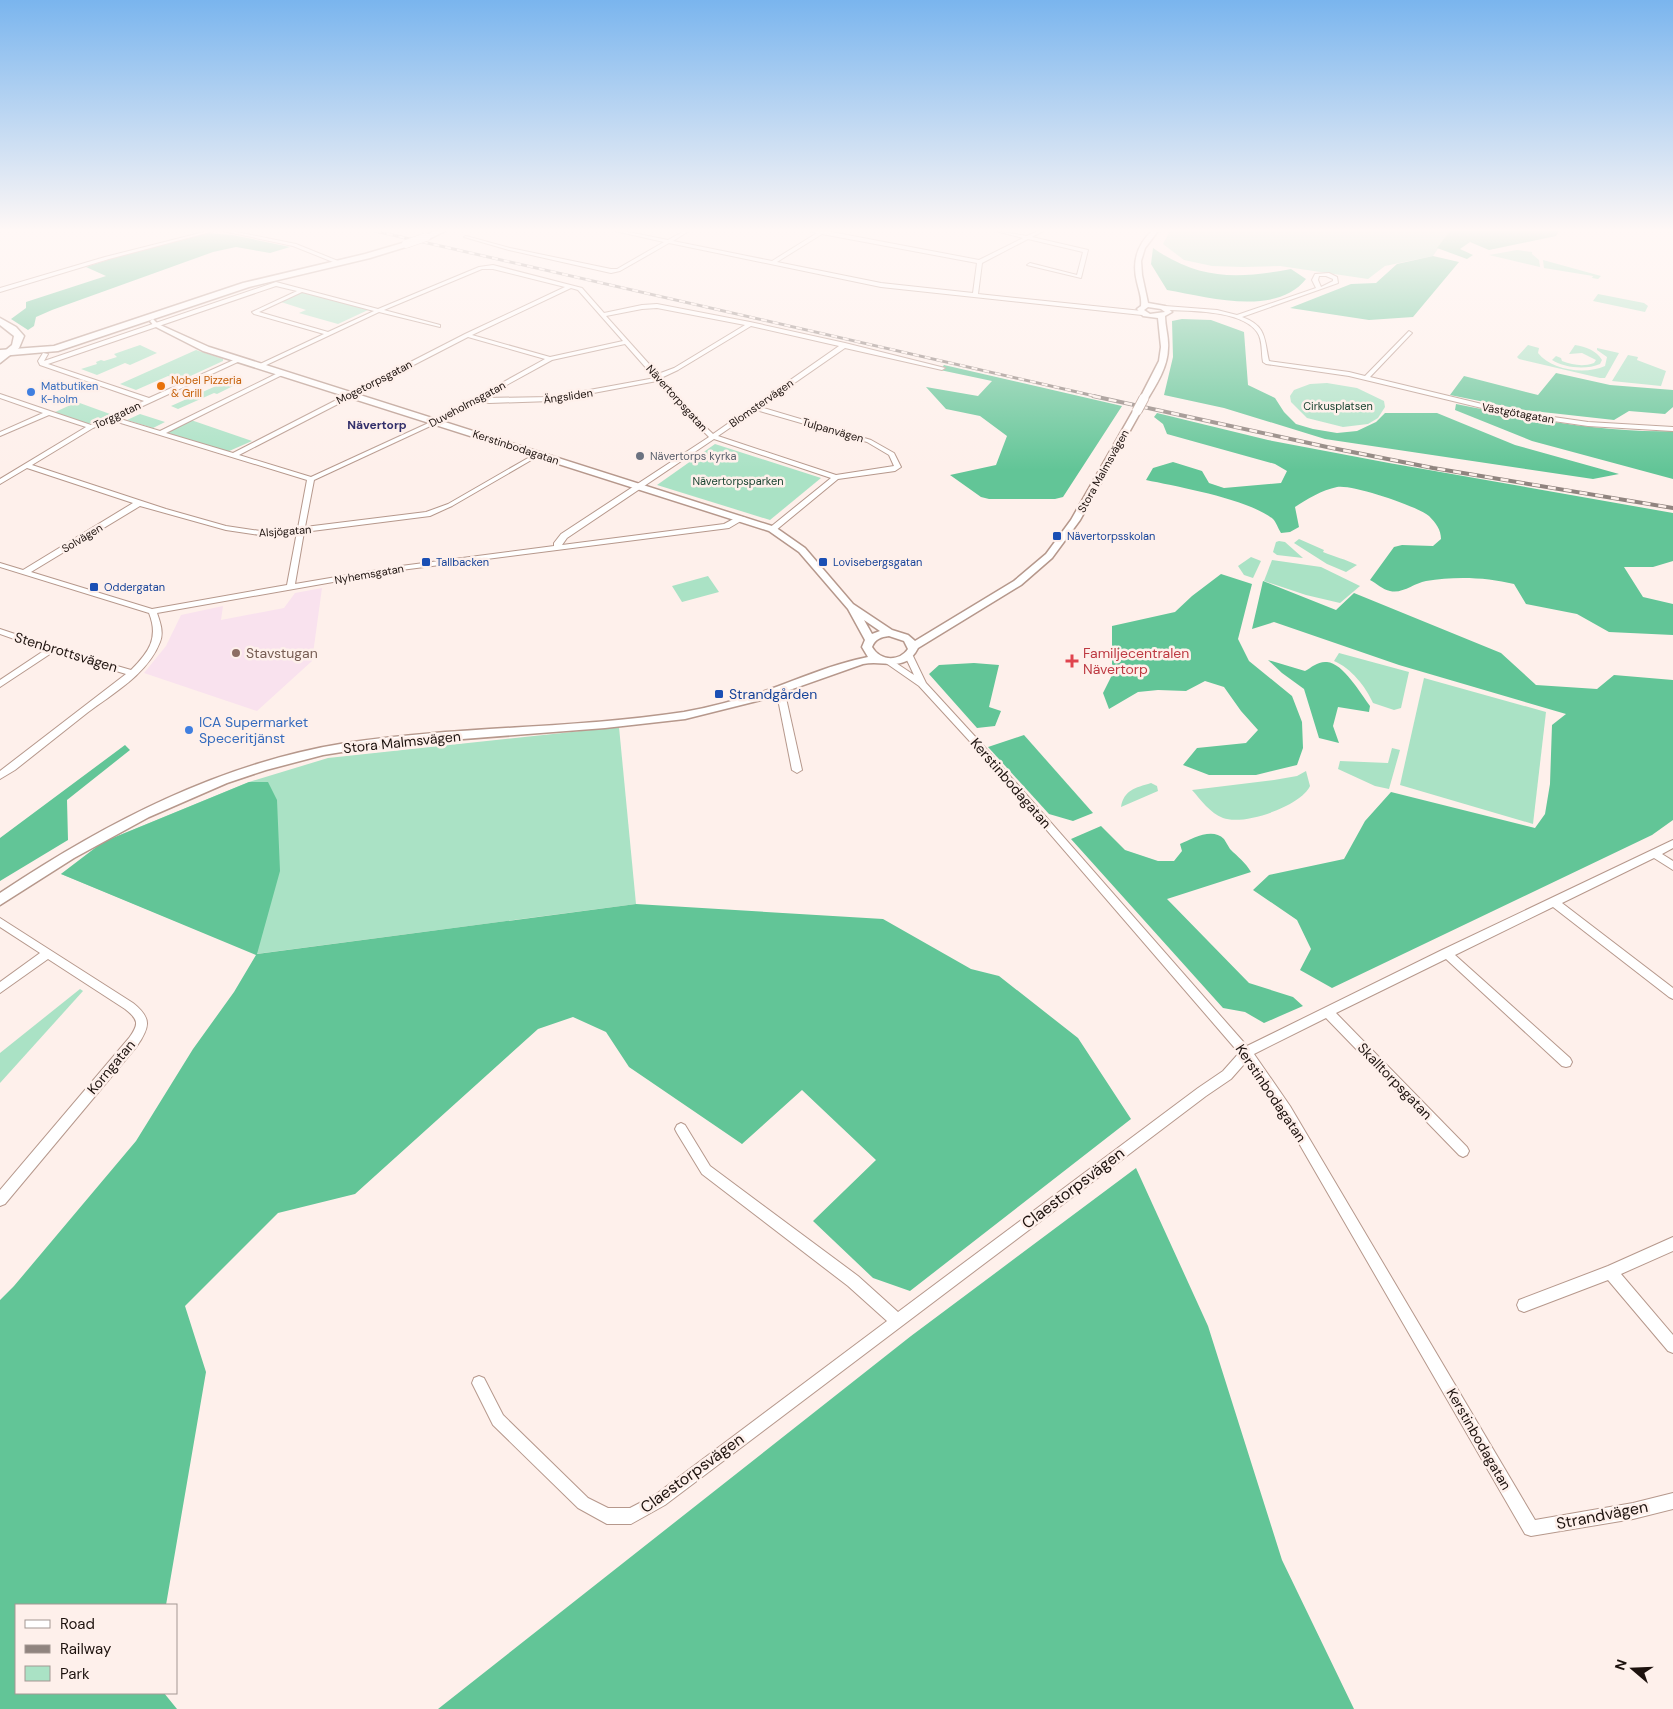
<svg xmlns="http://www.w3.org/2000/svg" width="1673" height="1709" viewBox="0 0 1673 1709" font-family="'DM Sans',sans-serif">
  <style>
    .education { fill: #f9e2ee }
    .green { fill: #aae2c5 }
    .forest { fill: #62c597 }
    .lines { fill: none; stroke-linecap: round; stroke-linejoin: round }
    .minor-casing { stroke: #b6988c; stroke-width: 2 }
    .tertiary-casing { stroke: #b6988c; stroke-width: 3 }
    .secondary-casing { stroke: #b6988c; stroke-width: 3 }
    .primary-casing { stroke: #b6988c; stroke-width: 3 }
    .minor { fill: #fff; fill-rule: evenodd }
    .tertiary { fill: #fff; fill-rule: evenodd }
    .secondary { fill: #fff; fill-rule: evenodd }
    .primary { fill: #fff; fill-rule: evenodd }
    .rail-far1-casing { stroke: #90847f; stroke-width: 3 }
    .rail-casing { stroke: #90847f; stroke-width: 4 }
    .rail-far1 { stroke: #fef0eb; stroke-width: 2; stroke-dasharray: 6; stroke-linecap: butt }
    .rail { stroke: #fef0eb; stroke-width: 2.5; stroke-dasharray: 8; stroke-linecap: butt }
    .tertiary-bridge-casing { stroke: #b6988c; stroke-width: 11; stroke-linecap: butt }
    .secondary-bridge-casing { stroke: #b6988c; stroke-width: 9; stroke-linecap: butt }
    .tertiary-bridge { stroke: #fff; stroke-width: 9 }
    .secondary-bridge { stroke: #fff; stroke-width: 8 }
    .food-dot { fill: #e8710a; stroke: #fef0eb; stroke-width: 2 }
    .shop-dot { fill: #3f7fe0; stroke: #fef0eb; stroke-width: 2 }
    .worship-dot { fill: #6b7280; stroke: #fef0eb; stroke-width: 2 }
    .transit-dot { fill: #1a4fb4; stroke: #fef0eb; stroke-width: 2 }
    .education-dot { fill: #8d6e63; stroke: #fef0eb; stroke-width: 2 }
    .health-dot { fill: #e0444e; stroke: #fef0eb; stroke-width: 2 }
    .labels { text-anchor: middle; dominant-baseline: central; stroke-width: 5; stroke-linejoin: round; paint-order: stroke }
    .far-food-label { font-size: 11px; fill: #c56008; stroke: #fef0eb; text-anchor: start }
    .far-street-label { font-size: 11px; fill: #1d120e; stroke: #fef0eb }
    .far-shop-label { font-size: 11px; fill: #366cbe; stroke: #fef0eb; text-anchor: start }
    .far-park-label { font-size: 11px; fill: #194330; stroke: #fef0eb }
    .far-worship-label { font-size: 11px; fill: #5b616d; stroke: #fef0eb; text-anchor: start }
    .far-transit-label { font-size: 11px; fill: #164399; stroke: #fef0eb; text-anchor: start }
    .far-neighbourhood-label { font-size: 12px; font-weight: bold; fill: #33306b; stroke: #fef0eb }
    .street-label { font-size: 14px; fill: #1d120e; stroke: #fef0eb }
    .education-label { font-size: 14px; fill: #785e54; stroke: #fef0eb; text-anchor: start }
    .health-label { font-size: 14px; fill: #be3a42; stroke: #fef0eb; text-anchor: start }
    .transit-label { font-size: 14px; fill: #164399; stroke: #fef0eb; text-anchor: start }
    .shop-label { font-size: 14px; fill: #366cbe; stroke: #fef0eb; text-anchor: start }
    .near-street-label { font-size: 16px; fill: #1d120e; stroke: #fef0eb }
  </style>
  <rect width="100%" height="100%" fill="#fef0eb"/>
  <!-- education -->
  <path class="education" d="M322,588L312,661L257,711L144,673L166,646L181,615L223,606L221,620L284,608L295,593Z"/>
  <!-- green -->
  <g class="green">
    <path d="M1170,231H1450L1433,256L1385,266L1368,279L1280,266L1243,267L1212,266L1184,260L1163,244Z"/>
    <path d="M1517,250L1532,252V254L1539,260L1540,267L1489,255Z"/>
    <path d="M1543,260L1601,276L1598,279L1592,278L1593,276L1544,268Z"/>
    <path d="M303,292L368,310L338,324L299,313L306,310L281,302Z"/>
    <path d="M1598,294L1644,303L1648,306L1645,312L1593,301Z"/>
    <path d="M140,345L157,353L130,365L125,363L97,375L81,369L97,364L96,362L101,360L104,361L117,357L114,354Z"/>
    <path d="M1528,345L1539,348L1538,353C1551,370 1585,375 1605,366L1607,357L1597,350V348L1619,353L1605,378H1600L1519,359L1517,357Z"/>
    <path d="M1575,345C1586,347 1596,350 1602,360L1600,364C1586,370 1565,368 1552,360L1556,356L1561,358L1562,361C1573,365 1583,367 1594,363L1596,360L1582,353L1569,354Z"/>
    <path d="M196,350L223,359V361L184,379L168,376L136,390L120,384Z"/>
    <path d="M1628,355L1638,357L1637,360L1666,371L1661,386L1612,381Z"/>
    <path d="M225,382L235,385L217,394L214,393L178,409L171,406Z"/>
    <path d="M1327,383L1357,388L1384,401L1385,407L1378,418L1368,424L1343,427L1307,418L1291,402L1290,396L1294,390L1310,384Z"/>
    <path d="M77,402L110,414L86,425L53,413Z"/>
    <path d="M140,414L165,422L153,428L127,420Z"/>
    <path d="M191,420L252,441L227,452L168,433L169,431Z"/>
    <path d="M715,444L821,478L770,520L657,485Z"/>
    <path d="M1299,539L1324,550L1323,552C1335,557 1345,559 1357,565L1346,572L1327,564L1294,543Z"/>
    <path d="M1279,541L1285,542L1303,558L1277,555L1273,552L1276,542Z"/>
    <path d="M1251,557L1261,561L1253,578L1244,575L1238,566Z"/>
    <path d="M1272,560L1321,567L1360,586L1340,603L1306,595L1264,581Z"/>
    <path d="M708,576L719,592L682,602L672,586Z"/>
    <path d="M1339,653L1409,672L1401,708L1394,710L1373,703C1366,687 1351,668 1334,661Z"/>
    <path d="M1424,678L1546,712L1533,824L1400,785Z"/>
    <path d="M619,727L636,904L256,954L61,874L103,842L249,782L328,758Z"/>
    <path d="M1392,748L1400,750L1389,789L1375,786L1338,769L1340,761L1388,763Z"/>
    <path d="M1306,771L1310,786C1301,806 1244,826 1223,818C1210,813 1201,800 1192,790L1274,780L1297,776Z"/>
    <path d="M1151,783L1157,786L1158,791L1121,807C1124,790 1135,788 1151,783Z"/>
    <path d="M80,989L83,991L0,1083V1053Z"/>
  </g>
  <!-- forest -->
  <g class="forest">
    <path d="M1450,231H1559L1556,236L1489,250L1470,242L1460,249L1473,255L1467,259L1437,248Z"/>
    <path d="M206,233L233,235L290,247L270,253L236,247L213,252L52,310L36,317L34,326L28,330L11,319L26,308V302L106,276L86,267L129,253Z"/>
    <path d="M1153,248C1199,280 1237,279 1291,269L1306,279C1276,317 1208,297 1167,290L1151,264Z"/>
    <path d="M1433,256L1459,262L1413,317L1369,320L1290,308L1351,284L1376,283L1397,264Z"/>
    <path d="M1182,319L1211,320L1244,332L1248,385L1275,398L1284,412L1296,424L1313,429L1337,433L1357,431L1376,422L1385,413H1437L1515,445L1619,474L1593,479L1325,439L1224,408L1164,395L1173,357L1172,321Z"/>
    <path d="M944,365L1122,406L1063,497L1055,499H989L981,497L950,475L996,465L1007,436L980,416L946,409L926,387L978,396L992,381L940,370Z"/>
    <path d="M1556,373L1610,385L1673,390V407L1665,414L1629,411L1614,420L1524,410L1450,395L1464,376L1538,395Z"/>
    <path d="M1456,404C1527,418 1601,433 1673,431V479L1532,441L1455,410Z"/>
    <path d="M1157,413L1268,440L1389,463L1673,513V561L1653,567H1624L1643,597L1673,604V635L1609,632L1577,614L1526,604L1514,584C1487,577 1454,576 1426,581C1414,583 1403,594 1390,591C1383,590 1376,583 1370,580L1394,547L1402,545L1433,546L1441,539C1441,530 1436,523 1429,516C1417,506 1352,484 1337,487C1322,490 1307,499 1295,507L1299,527L1290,532L1281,533C1278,528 1276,522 1273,519C1248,499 1179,487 1146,480L1153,468L1173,462L1202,471L1209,483L1224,488L1281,483L1287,471L1275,464L1167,434L1163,424L1154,417Z"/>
    <path d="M1221,574L1252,584L1238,639L1249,661L1292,696L1302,722L1303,748L1297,765L1256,775H1209L1183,765L1197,748L1246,743L1258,730L1241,711L1224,687L1205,681L1186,691L1158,690L1138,692L1109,709L1103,693L1112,675V626L1175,612L1192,596Z"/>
    <path d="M1263,581L1336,610L1354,593L1501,653L1536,685L1597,689L1614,675L1673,680V820L1652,835L1332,988L1300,970L1311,949L1297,920L1253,890L1269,875L1344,859L1365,821L1391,792L1535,828L1545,814L1550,784L1552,725L1566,714L1399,665L1274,622L1252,629Z"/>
    <path d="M1268,660L1305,671C1312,667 1318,661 1327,662C1343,663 1361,694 1370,706L1369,712L1338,707L1333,726L1339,743L1319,738L1304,689L1282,673Z"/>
    <path d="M974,663L999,665L989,707L1001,711L995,726L977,728L929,674L939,665Z"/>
    <path d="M1024,735L1093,813L1073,821L1049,814L988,747Z"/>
    <path d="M125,745L130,750L67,800L68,840L0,881V838Z"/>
    <path d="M249,782H268L277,800L280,871L257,954L636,904L883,919L971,969L999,976L1078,1038L1131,1119L910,1291L873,1278L813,1221L876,1160L802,1090L742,1144L629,1067L606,1032L573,1017L538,1029L355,1194L278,1213L185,1306L206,1372L166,1605H16V1693H164L177,1709H0V1300L14,1286L136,1141L193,1049L234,992L256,955L61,874L103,842Z"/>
    <path d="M1101,826L1125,850L1158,861H1174L1182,851L1180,844C1192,839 1212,827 1224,839C1226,842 1228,846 1230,849C1238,857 1245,862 1251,872L1167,899L1249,983L1293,997L1303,1006L1264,1023L1245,1012L1223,1008L1071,839Z"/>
    <path d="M1136,1168L1208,1326L1282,1560L1354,1709H438L911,1336Z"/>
  </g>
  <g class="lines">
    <!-- minor casing -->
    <g class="minor-casing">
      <g id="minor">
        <path d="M208,231H214L109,259L0,292V288L105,257Z"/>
        <path d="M223,231H231L296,244L343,263L338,264L293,246Z"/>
        <path d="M615,231H623L668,240L684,231H689L673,241L772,261L817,233L812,231H826L979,260L1023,238L996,231L1027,236L1038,231H1043L1032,237L1088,250L1081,278L1027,265L1030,263L1077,275L1083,252L1028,239L982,263L978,294L1142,311L1145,313L1142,315L881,287L669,243L620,271L611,273L509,250L464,237L466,236L510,248L611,269H617L664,242ZM822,234L977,263L973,293L881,283L777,262Z"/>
        <path d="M493,265L582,288L604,313L642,305L657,304L750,322L845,343L945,368L942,370L845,348L760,407L871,440L894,453L901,467L895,471L838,479L775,531L768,529L831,478L714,439L567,538L562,545L724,524L739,516L746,518L729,528L401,570L157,613C160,622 164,632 160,642C148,674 112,694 87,713C63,732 39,751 15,770L0,779V771L126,674L53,652L0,687V680L45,650L0,634V629L69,652L131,670C149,652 159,638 149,613L0,567V563L23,570L133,503L27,468L0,484V479L86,427L49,415L0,436V432L43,413L0,398V394L91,425L144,401L40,365L38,361L43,353L48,354L44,361L276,282L378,309L479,267ZM482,269H493L565,287L465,334L233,453L166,433L284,374V372H280L160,431L117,418L242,360V358H238L149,398L48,364L276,286L297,291L252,312L254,314L324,334L260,364L259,365L262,367L379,312L440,327V325L384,310ZM571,288L578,290L623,341L550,357L472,335ZM302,292L374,311L328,332L259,312ZM657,308L745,325L674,368L658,374L606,316L642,309ZM751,326L839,346L713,434L693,415L661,378L678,370ZM468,337L545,359L435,420L311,477L239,455ZM625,344L655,378L551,397L483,398L552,360ZM657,381L689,417L709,437L561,534L554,543V546L401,566L295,584L304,532L430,516L452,506L540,455L535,454L448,504L426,512L305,527L314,480L439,422L478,401L489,403L551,401ZM756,410L867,442L889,455L894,466L836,475L718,436ZM111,420L307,480L298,528L260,531L226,526L166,509L32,465L93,428ZM140,506L226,530L260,535L297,532L287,585L152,609L31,572Z"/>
        <path d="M1329,273L1337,277L1338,283L1242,317C1267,326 1264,339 1269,361L1349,372L1365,376L1409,331L1412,333L1411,334L1370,377L1511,411L1588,422L1673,427V431L1588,426L1511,415L1349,376L1266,364L1263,362C1261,352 1263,340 1257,332C1242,310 1190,311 1165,310L1162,308L1165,306L1217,310L1237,315L1316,288L1312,280L1315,274ZM1319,276H1326L1333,279V281L1321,287L1318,280Z"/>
        <path d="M909,653L913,656L926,683L981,743L1247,1046L1442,950L1673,840V848L1662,854L1673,861V870L1654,858L1562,903L1673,988V999L1669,997L1553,907L1455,955L1570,1058L1572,1062L1570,1066L1566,1067L1562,1066L1446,959L1336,1013L1467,1147L1469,1151L1467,1155L1463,1157L1459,1155L1326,1018L1254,1054L1290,1106L1535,1520L1633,1503L1673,1493V1509L1633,1519L1531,1536L1525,1534L1282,1114L1246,1062L1231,1079L1206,1096L665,1505L631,1524H607L578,1508L493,1425L472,1383L474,1378L479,1376L484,1378L503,1415L588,1498L608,1508H630L655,1495L887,1321L848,1286L702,1174L677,1133L675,1129L677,1125L681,1123L685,1125L710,1166L858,1276L898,1312L1198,1088L1223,1071L1239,1053L975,747L919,686L883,661L887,658L890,659L914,675L905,656Z"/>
        <path d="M780,686L784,689L802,770L797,773L792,770L776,689Z"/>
        <path d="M0,918L133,1003C152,1018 150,1027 137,1046L5,1204L0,1206V1190L129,1038C139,1024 139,1020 125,1009L48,959L0,993V982L40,953L0,927Z"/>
        <path d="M1673,1237V1251L1621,1274L1673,1335V1353L1668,1351L1608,1280L1524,1312L1519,1310L1517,1305L1519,1300L1608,1266Z"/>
      </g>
    </g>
    <!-- tertiary casing -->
    <g class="tertiary-casing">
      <g id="tertiary">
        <path d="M1152,231H1158L1145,248L1141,261L1142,275L1148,303L1165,306L1172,312L1165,316C1165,327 1169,338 1168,348C1168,367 1156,385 1147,400H1144L1140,398L1159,361L1161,347L1158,318L1143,316L1137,309L1141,306C1142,297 1139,291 1137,282C1132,262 1137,245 1152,231ZM1148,307L1161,309L1165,312L1150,314L1144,310Z"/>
        <path d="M153,319L158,324L209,347L775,527L805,548L853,604L892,630L908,635L915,641L1014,581L1046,554L1071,520L1133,411L1137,409L1141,411L1080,520L1052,558L1021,585L918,648C905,674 884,659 863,664L761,700L685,719L605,728L386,745L323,755L266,770L227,783L149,817L74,858L0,905V893C105,823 220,763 346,743C458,726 572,729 684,712C712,707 741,699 768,690C801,678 833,664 868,657L862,647L865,640L848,609L799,552L769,531L203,351L154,326L150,321ZM864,620L880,631L872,634ZM889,636L904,641L908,649C899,662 880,661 872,647C875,639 881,637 889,636Z"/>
      </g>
    </g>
    <!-- secondary casing -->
    <g class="secondary-casing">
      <g id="secondary">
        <path d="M435,231H445L429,239L422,237Z"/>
        <path d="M406,242H409V246L370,258L249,287L58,351L0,356V350L54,346L243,283L365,254Z"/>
      </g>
    </g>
    <!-- primary casing -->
    <g class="primary-casing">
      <path id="primary" d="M0,318L16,327L24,336L19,348L0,363V355L12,345L14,336L0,325Z"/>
    </g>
    <!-- minor -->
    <use href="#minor" class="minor"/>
    <!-- tertiary -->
    <use href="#tertiary" class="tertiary"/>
    <!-- secondary -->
    <use href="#secondary" class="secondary"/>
    <!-- primary -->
    <use href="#primary" class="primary"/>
    <!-- rail-far1 casing -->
    <g class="rail-far1-casing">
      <path id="rail-far1" d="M375,231L1099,397"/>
    </g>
    <!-- rail casing -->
    <g class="rail-casing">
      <path id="rail" d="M1093,396L1327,447L1433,468L1673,508"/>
    </g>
    <!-- rail-far1 -->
    <use href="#rail-far1" class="rail-far1"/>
    <!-- rail -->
    <use href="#rail" class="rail"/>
    <!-- tertiary-bridge casing -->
    <g class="tertiary-bridge-casing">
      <path id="tertiary-bridge" d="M1137,411L1144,398"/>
    </g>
    <!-- secondary-bridge casing -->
    <g class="secondary-bridge-casing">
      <path id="secondary-bridge" d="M406,244L426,237"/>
    </g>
    <!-- tertiary-bridge -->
    <use href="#tertiary-bridge" class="tertiary-bridge"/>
    <!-- secondary-bridge -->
    <use href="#secondary-bridge" class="secondary-bridge"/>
  </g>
  <!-- sky -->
  <linearGradient id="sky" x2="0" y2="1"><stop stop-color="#7ab5ee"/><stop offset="0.49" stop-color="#fff8f6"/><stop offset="1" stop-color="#fff8f6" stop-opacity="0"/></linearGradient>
  <rect width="1673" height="470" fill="url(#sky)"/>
  <!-- markers -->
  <circle class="food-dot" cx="161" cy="386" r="5"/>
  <g class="shop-dot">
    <circle cx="31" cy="392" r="5"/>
    <circle cx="189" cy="730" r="5"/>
  </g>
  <circle class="worship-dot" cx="640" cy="456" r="5"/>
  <g class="transit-dot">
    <rect x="1052" y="531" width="10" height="10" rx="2.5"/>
    <rect x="421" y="557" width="10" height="10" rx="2.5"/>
    <rect x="818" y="557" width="10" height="10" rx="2.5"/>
    <rect x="89" y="582" width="10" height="10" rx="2.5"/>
    <rect x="714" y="689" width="10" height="10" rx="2.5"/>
  </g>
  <circle class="education-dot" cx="236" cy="653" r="5"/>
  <path class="health-dot" d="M1069.5 653.5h5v5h5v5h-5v5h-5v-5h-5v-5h5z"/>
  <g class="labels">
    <!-- far-food labels -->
    <g class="far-food-label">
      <text x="171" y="380">Nobel Pizzeria<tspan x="171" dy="13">&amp; Grill</tspan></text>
    </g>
    <!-- far-street labels -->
    <g class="far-street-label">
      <text transform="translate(374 382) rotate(-27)">Mogetorpsgatan</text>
      <text transform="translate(568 396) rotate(-8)">Ängsliden</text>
      <text transform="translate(677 398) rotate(48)">Nävertorpsgatan</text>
      <text transform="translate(761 403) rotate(-35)">Blomstervägen</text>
      <text transform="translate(467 404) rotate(-28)">Duveholmsgatan</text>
      <text transform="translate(1518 413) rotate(10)">Västgötagatan</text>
      <text transform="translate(117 415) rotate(-25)">Torggatan</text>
      <text transform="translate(833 430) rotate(16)">Tulpanvägen</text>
      <text transform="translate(516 447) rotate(18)">Kerstinbodagatan</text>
      <text transform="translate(1103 471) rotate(-61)">Stora Malmsvägen</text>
      <text transform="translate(285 531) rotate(-4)">Alsjögatan</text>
      <text transform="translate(82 538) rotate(-31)">Solvägen</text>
      <text transform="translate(369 574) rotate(-10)">Nyhemsgatan</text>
    </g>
    <!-- far-shop labels -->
    <g class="far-shop-label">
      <text x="41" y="386">Matbutiken<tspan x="41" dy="13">K-holm</tspan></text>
    </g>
    <!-- far-park labels -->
    <g class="far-park-label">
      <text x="1338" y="406">Cirkusplatsen</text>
      <text x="738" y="481">Nävertorpsparken</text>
    </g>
    <!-- far-worship labels -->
    <g class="far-worship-label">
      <text x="650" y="456">Nävertorps kyrka</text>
    </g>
    <!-- far-transit labels -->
    <g class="far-transit-label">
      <text x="1067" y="536">Nävertorpsskolan</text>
      <text x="436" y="562">Tallbacken</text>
      <text x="833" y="562">Lovisebergsgatan</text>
      <text x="104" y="587">Oddergatan</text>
    </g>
    <!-- far-neighbourhood labels -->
    <g class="far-neighbourhood-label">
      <text x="377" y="425">Nävertorp</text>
    </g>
    <!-- street labels -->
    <g class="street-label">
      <text transform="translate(66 652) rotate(17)">Stenbrottsvägen</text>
      <text transform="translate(402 742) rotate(-6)">Stora Malmsvägen</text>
      <text transform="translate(1011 783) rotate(49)">Kerstinbodagatan</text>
      <text transform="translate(111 1067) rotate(-50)">Korngatan</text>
      <text transform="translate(1395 1081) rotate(46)">Skalltorpsgatan</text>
      <text transform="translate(1271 1093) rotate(56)">Kerstinbodagatan</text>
      <text transform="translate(1479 1439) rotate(60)">Kerstinbodagatan</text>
    </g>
    <!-- education labels -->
    <g class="education-label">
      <text x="246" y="653">Stavstugan</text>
    </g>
    <!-- health labels -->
    <g class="health-label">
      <text x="1083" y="653">Familjecentralen<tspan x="1083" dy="16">Nävertorp</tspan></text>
    </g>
    <!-- transit labels -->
    <g class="transit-label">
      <text x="729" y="694">Strandgården</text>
    </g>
    <!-- shop labels -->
    <g class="shop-label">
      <text x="199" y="722">ICA Supermarket<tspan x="199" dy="16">Speceritjänst</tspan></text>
    </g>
    <!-- near-street labels -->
    <g class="near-street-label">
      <text transform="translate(1073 1188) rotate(-37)">Claestorpsvägen</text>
      <text transform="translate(692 1473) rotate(-36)">Claestorpsvägen</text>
      <text transform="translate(1602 1515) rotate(-11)">Strandvägen</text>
    </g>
  </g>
  <!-- legend -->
  <rect x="15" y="1604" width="162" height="90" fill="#fef0eb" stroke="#a49793"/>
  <rect x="25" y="1620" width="25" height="8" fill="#ffffff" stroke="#a49793"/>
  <text x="60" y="1629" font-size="15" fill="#1d120e">Road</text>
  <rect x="25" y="1645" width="25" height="8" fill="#90847f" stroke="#a49793"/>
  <text x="60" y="1654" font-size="15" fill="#1d120e">Railway</text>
  <rect x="25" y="1666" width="25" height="15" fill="#aae2c5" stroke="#a49793"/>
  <text x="60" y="1679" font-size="15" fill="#1d120e">Park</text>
  <!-- north arrow -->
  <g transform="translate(1633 1669) rotate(289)" stroke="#fef0eb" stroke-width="4" paint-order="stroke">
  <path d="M0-4L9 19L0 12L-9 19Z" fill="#1d120e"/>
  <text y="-8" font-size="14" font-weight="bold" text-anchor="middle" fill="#1d120e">N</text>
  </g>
</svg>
